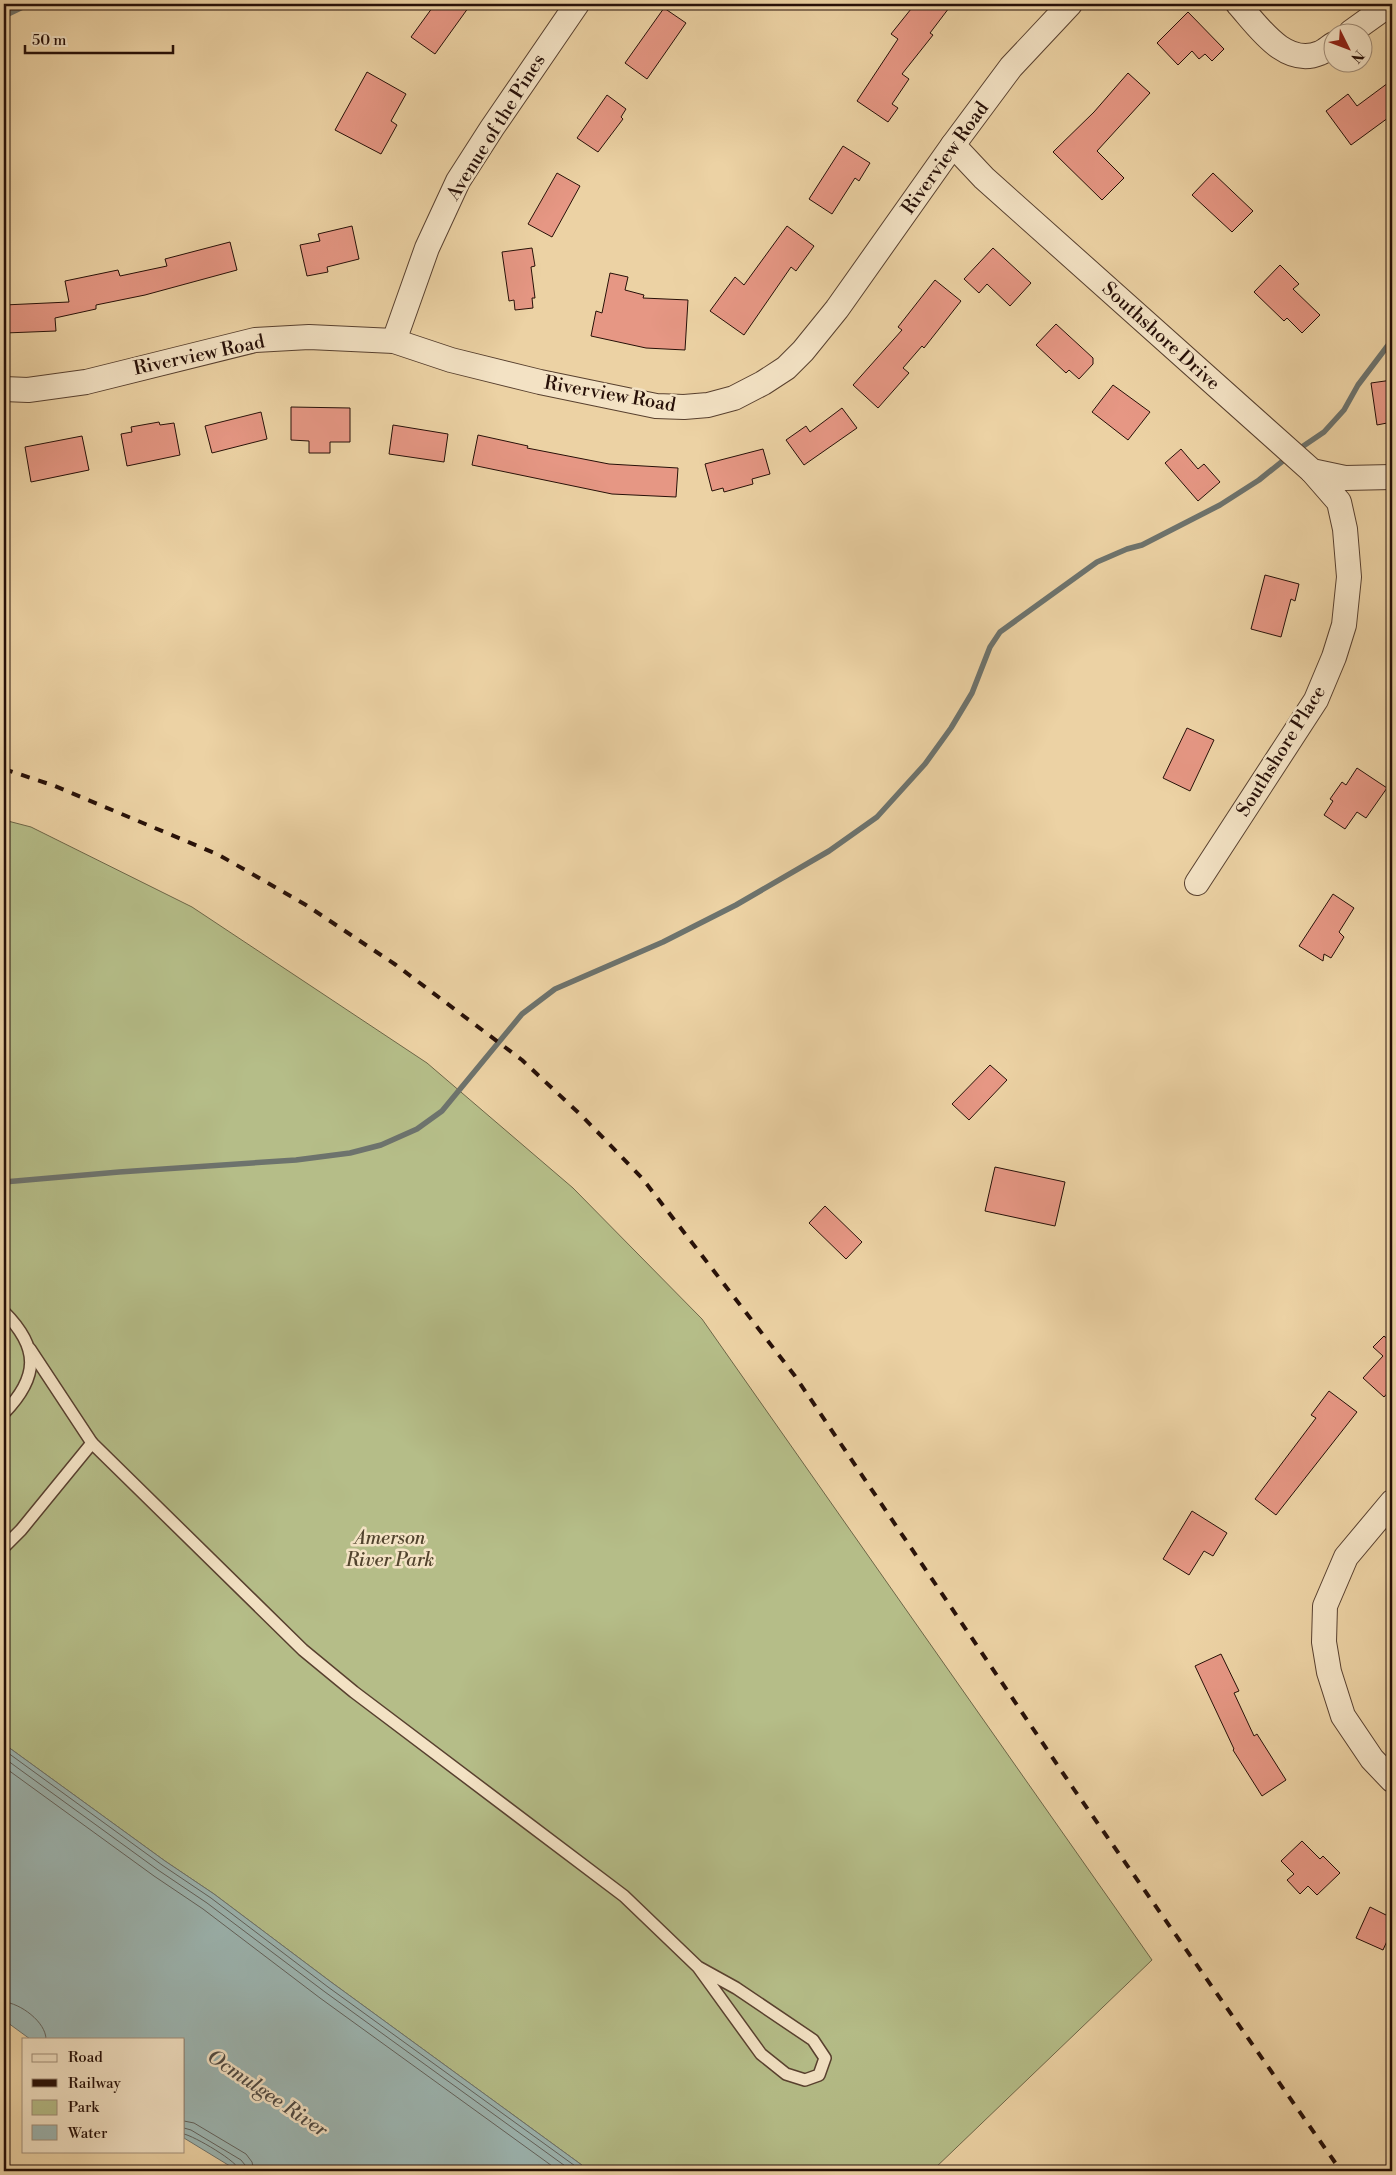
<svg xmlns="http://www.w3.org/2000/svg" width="1396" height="2175" viewBox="0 0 1396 2175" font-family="'Libre Bodoni',serif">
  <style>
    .green { fill: #b5bd88; stroke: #6e6648 }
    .water { fill: #9cb5b1; stroke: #6d736d }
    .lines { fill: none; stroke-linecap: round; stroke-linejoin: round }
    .shore { stroke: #62625c; stroke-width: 1 }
    .stream { stroke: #6d736d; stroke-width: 5.5 }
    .building { fill: #e69784; stroke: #271008 }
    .service-casing { stroke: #58402f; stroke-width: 14 }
    .minor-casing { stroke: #58402f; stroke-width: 26 }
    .service { stroke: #f3e2c4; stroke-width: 11 }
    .minor { stroke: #f3e2c4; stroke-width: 24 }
    .rail { stroke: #271008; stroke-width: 4; stroke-dasharray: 9 9; stroke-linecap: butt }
    .labels { text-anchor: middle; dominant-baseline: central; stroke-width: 5; stroke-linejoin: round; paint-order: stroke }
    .street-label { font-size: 19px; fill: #271008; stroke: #f3e2c4 }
    .park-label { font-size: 19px; font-style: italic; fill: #52442e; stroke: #f3e2c4 }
    .water-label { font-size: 20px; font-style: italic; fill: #504a43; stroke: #f3e2c4 }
  </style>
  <rect width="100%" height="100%" fill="#ecd2a4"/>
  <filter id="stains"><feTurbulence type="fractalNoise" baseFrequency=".004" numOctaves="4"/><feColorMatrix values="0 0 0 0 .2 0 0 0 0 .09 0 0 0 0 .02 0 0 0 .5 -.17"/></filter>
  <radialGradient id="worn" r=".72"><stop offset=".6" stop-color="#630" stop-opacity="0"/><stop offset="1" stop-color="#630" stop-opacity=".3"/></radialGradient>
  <!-- green -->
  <path class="green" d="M4,820L31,827L192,907L427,1063L573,1188L702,1319L1152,1960L932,2171H590L331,1982L214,1894L165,1861L4,1744Z"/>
  <!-- water -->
  <path class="water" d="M4,1744L165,1861L214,1894L331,1982L590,2171H238L184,2138V2039H30L4,2020Z"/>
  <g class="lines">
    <!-- shore -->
    <g class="shore">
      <path d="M4,1750L162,1865L211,1898L328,1987L582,2171"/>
      <path d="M4,1758L158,1870L207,1903L325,1992L572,2171"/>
      <path d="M4,1767L154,1876L203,1909L320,1998L559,2171"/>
      <path d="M4,2002C20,2003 46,2022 46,2039"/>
      <path d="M184,2121L194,2123L246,2154L252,2162L254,2171"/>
      <path d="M184,2128L191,2130L241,2160L245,2165L246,2171"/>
      <path d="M184,2134C194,2136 239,2162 240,2171"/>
    </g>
    <!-- stream -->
    <g class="stream">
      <path d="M4,16L29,4"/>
      <path d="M1296,451L1324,432L1344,410L1358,385L1392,340"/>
      <path d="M4,1182L119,1172L296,1160L350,1153L381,1145L417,1129L442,1111L522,1014L555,989L663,942L736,905L829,851L877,817L925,764L951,728L972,693L990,647L1000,632L1097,562L1127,549L1142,545L1220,505L1259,480L1289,456"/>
    </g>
  </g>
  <!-- building -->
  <g class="building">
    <path d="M435,4H471L435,54L411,37Z"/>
    <path d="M915,4H952L930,33L933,35L902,74L909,79L892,104L898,108L888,122L857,101L898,39L891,34Z"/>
    <path d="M664,8L686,23L647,79L625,63Z"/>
    <path d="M1188,12L1224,49L1212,61L1205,54L1199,59L1192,51L1178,65L1157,43Z"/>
    <path d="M367,72L406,94L391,121L397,125L381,154L335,130Z"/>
    <path d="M1128,73L1150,93L1097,151L1124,178L1102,200L1053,152L1094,112Z"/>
    <path d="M1392,80V115L1351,145L1326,111L1348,94L1357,106Z"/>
    <path d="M607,95L626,109L621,117L623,119L598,152L577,138Z"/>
    <path d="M843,146L870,163L859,181L855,178L832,214L809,199Z"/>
    <path d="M557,173L580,186L552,237L528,224Z"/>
    <path d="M1213,173L1253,211L1232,232L1192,195Z"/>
    <path d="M352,226L359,259L327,267L328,272L307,276L300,245L320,241L318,234Z"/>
    <path d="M787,226L814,246L796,271L791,267L744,335L710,311L735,277L744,285Z"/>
    <path d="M230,242L237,270L145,295L96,305V309L55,318L56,331L5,333L4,305L69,302L65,281L118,270L120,276L167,266L165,259Z"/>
    <path d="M532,248L535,266L531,267L535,298H532L533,308L515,310L514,300L509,301L502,252Z"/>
    <path d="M993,248L1031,283L1010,306L987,284L979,293L964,279Z"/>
    <path d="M1280,265L1299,284L1293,289L1320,315L1302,333L1287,318L1284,321L1254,292Z"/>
    <path d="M610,273L628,277L625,290L644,295L643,298L688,300L685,350L646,348L591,336L596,311L602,313Z"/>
    <path d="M935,280L961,301L924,348L922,346L903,368L909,373L878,408L853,385L902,330L898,327Z"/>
    <path d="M1056,324L1093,358V364L1079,379L1069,370L1066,373L1036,345Z"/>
    <path d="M1392,380V422L1377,425L1371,383Z"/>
    <path d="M1113,385L1150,412L1128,440L1092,412Z"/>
    <path d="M291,407L350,408V442H330V453H309V441L291,440Z"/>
    <path d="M842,408L857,428L804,465L786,440L806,426L810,432Z"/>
    <path d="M261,412L267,439L212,453L205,426Z"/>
    <path d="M159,422L160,425L174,423L180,455L127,466L121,434L132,432L131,427Z"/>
    <path d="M393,425L448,434L444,462L389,454Z"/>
    <path d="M478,435L528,446L527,448L609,464L678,468L676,497L612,494L472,465Z"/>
    <path d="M82,436L89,470L31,482L25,447Z"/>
    <path d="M763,449L770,474L752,479L753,484L724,492L723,488L712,491L705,464Z"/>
    <path d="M1181,449L1198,469L1204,464L1220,482L1198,501L1165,463Z"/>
    <path d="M1265,575L1299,584L1295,601L1291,599L1281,637L1251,629Z"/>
    <path d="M1187,728L1214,740L1190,791L1163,778Z"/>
    <path d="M1357,768L1387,788L1366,818L1357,812L1345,829L1324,815L1333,801L1330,799L1342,782L1346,785Z"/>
    <path d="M1333,894L1354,908L1339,932L1344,937L1331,958L1324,954L1323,961L1299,946Z"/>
    <path d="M990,1065L1007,1080L969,1120L952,1104Z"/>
    <path d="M995,1167L1065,1182L1055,1226L985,1211Z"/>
    <path d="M825,1206L862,1242L846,1259L809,1223Z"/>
    <path d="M1384,1336L1392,1343V1388L1384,1397L1363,1378L1383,1356L1373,1347Z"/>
    <path d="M1329,1391L1357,1412L1276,1515L1255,1499L1316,1418L1311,1415Z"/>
    <path d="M1192,1511L1227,1533L1213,1556L1204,1551L1189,1575L1163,1559Z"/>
    <path d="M1221,1654L1239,1691L1234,1693L1254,1736L1257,1734L1286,1780L1262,1796L1233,1750L1234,1749L1195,1666Z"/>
    <path d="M1302,1841L1320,1859L1323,1856L1340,1873L1317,1895L1308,1886L1300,1894L1287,1880L1294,1874L1281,1861Z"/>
    <path d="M1370,1907L1392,1918V1930L1383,1950L1356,1938Z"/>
  </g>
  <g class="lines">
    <!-- service casing -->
    <g class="service-casing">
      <g id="service">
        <path d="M4,1312C40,1348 39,1377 4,1413"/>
        <path d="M30,1349L92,1443"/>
        <path d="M4,1547L21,1530L92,1443L303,1650L354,1692L624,1896L698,1967L761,2054L786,2074L805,2080L819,2075L825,2058L813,2040L736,1988L698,1967"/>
      </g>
    </g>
    <!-- minor casing -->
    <g class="minor-casing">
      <g id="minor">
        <path d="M1238,4C1258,26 1285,68 1320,53C1325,51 1329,47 1334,44"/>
        <path d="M1351,32L1390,4"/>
        <path d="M953,145L984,178L1312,471L1345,478L1392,477"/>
        <path d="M394,341L427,248L458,181L492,128L577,4"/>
        <path d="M4,389L28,390L86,382L255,340L309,337L394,341L451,360L540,382L656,406L684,407L708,405L734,398L763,383L786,368L803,351L837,309L953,145L1011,67L1070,4"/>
        <path d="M1197,883L1316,700L1334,657L1344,625L1349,577L1345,529L1339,502L1312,471"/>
        <path d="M1392,1502L1346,1557L1325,1606L1324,1642L1329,1672L1343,1716L1372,1759L1392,1780"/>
      </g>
    </g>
    <!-- service -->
    <use href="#service" class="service"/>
    <!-- minor -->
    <use href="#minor" class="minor"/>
    <!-- rail -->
    <path class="rail" d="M4,769L55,786L219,855L306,905L396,965L522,1060L583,1117L642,1178L795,1376L1073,1788L1341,2171"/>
  </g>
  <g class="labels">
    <!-- street labels -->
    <g class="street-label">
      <text transform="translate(496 127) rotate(-58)">Avenue of the Pines</text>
      <text transform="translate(945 158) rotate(-54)">Riverview Road</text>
      <text transform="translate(1161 336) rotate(42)">Southshore Drive</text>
      <text transform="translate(199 355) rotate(-12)">Riverview Road</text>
      <text transform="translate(610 394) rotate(10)">Riverview Road</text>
      <text transform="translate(1281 751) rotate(-58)">Southshore Place</text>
    </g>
    <!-- park labels -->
    <g class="park-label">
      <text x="390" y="1538">Amerson<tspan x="390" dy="22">River Park</tspan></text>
    </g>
    <!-- water labels -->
    <g class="water-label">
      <text transform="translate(267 2094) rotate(34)">Ocmulgee River</text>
    </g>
  </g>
  <!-- margin -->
  <rect width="1396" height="2175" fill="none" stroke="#ecd2a4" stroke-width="20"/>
  <rect x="5" y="5" width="1386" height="2165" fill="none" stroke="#271008" stroke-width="2.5"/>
  <rect x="10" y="10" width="1376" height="2155" fill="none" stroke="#271008"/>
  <!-- legend -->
  <rect x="22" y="2038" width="162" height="115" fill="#f3e2c4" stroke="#a18e79"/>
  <rect x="32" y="2054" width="25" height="8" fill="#f3e2c4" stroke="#a18e79"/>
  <text x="68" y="2062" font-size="15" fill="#271008">Road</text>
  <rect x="32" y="2079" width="25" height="8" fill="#271008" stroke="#a18e79"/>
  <text x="68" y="2088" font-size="15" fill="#271008">Railway</text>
  <rect x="32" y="2100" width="25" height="15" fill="#b5bd88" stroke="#a18e79"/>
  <text x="68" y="2112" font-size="15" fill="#271008">Park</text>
  <rect x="32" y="2125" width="25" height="15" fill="#9cb5b1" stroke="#a18e79"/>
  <text x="68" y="2138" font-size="15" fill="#271008">Water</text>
  <!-- north arrow -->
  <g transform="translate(1348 48) rotate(132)"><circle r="24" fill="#f3e2c4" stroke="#a18e79"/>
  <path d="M0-4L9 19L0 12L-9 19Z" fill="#8f2418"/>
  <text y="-8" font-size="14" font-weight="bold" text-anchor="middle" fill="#271008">N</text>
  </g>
  <!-- scale -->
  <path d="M25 45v8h148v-8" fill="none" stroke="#271008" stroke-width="2.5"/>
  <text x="32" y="45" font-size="15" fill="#271008" stroke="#f3e2c4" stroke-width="4" paint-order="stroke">50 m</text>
  <rect width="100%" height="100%" filter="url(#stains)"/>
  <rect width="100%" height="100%" fill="url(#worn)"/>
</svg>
